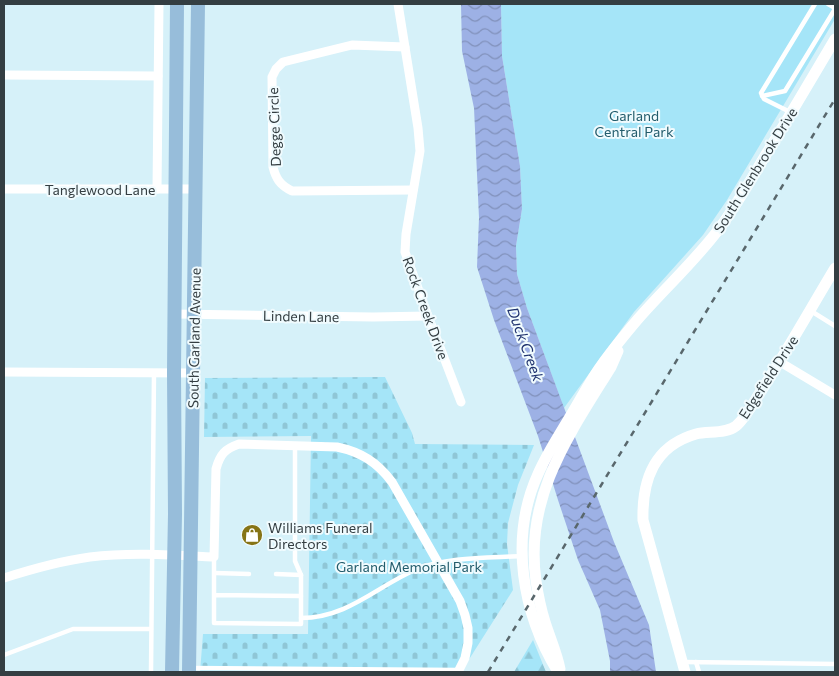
<svg xmlns="http://www.w3.org/2000/svg" width="839" height="676" viewBox="0 0 839 676" font-family="Commissioner,sans-serif">
  <style>
    .green { fill: #a5e5f8 }
    .forest { fill: url(#forest-firs) }
    .cemetery { fill: url(#cemetery-stones) }
    .water { fill: url(#water-waves) }
    .lines { fill: none; stroke-linecap: round; stroke-linejoin: round }
    .service { stroke: #fff; stroke-width: 4.5 }
    .minor { stroke: #fff; stroke-width: 9 }
    .tertiary { stroke: #fff; stroke-width: 11 }
    .primary { stroke: #97bdda; stroke-width: 14 }
    .rail { stroke: #59676c; stroke-width: 2.5; stroke-dasharray: 6 6; stroke-linecap: butt }
    .labels { text-anchor: middle; dominant-baseline: central; stroke-width: 4; stroke-linejoin: round; paint-order: stroke }
    .park-label { font-size: 14px; fill: #225c6c; stroke: #f0fbfe }
    .street-label { font-size: 14px; fill: #343e42; stroke: #f0fbfe }
    .poi-label { font-size: 14px; fill: #343e42; stroke: #f0fbfe; text-anchor: start }
    .water-label { font-size: 15px; font-style: italic; fill: #20336f; stroke: #f0fbfe }
  </style>
  <defs>
    <pattern id="forest-firs" width="22" height="20" patternUnits="userSpaceOnUse" patternTransform="scale(1.25)"><rect width="22" height="20" fill="#a5e5f8"/><path d="M5 1l3.5 6h-7zM16 11l3.5 6h-7z" fill="#8fc6d6"/></pattern>
    <pattern id="cemetery-stones" width="16" height="16" patternUnits="userSpaceOnUse" patternTransform="scale(1.25)"><rect width="16" height="16" fill="#a5e5f8"/><path d="M2 7V4a2 2 0 0 1 4 0v3zM10 15v-3a2 2 0 0 1 4 0v3z" fill="#8fc6d6"/></pattern>
    <pattern id="water-waves" width="16" height="10" patternUnits="userSpaceOnUse" patternTransform="scale(1.25)"><rect width="16" height="10" fill="#9db1e5"/><path d="M0 5q4-4 8 0t8 0" fill="none" stroke="#8191bb"/></pattern>
  </defs>
  <rect width="100%" height="100%" fill="#d6f1f9"/>
  <!-- green -->
  <path class="green" d="M501,4H835V19L727,200L703,235L634,312L564,408L527,308L517,274L516,246L522,209L520,166L502,56Z"/>
  <!-- forest -->
  <path class="forest" d="M533,640L546,672H514Z"/>
  <!-- cemetery -->
  <path class="cemetery" d="M385,377L412,433L415,444L534,445L518,485L508,523L507,544L513,590L461,672H200L203,634H308L311,436L204,437L205,378Z"/>
  <!-- water -->
  <path class="water" d="M461,4H501L502,56L520,166L522,209L516,246L517,274L527,308L614,542L649,625L656,672H610V661L600,610L578,560L558,500L538,436L494,320L477,267L479,218L474,108L462,51Z"/>
  <g class="lines">
    <!-- service -->
    <g class="service">
      <path d="M828,4L835,8"/>
      <path d="M762,96L785,91L835,9"/>
      <path d="M790,112L764,99L761,93L815,4"/>
      <path d="M811,311L835,326"/>
      <path d="M295,445V561L301,575"/>
      <path d="M214,557V623L301,624V596L215,595"/>
      <path d="M215,573L249,574"/>
      <path d="M276,574L301,575V596"/>
      <path d="M301,618C348,618 377,586 417,569C447,557 489,558 521,556"/>
      <path d="M4,655L73,629H151"/>
      <path d="M683,662L835,664"/>
      <path d="M696,662L699,672"/>
      <path d="M190,668L459,670"/>
      <path d="M151,672L154,373"/>
    </g>
    <!-- minor -->
    <g class="minor">
      <path d="M398,4L418,128L420,151L406,234L405,252L428,316L461,402"/>
      <path d="M405,47L352,45L283,62L276,69L272,77L273,167C276,179 280,185 292,191L413,190"/>
      <path d="M4,75L158,76"/>
      <path d="M4,189H196"/>
      <path d="M157,189L159,4"/>
      <path d="M175,314L373,317L428,316"/>
      <path d="M780,362L835,395"/>
      <path d="M4,372L193,373"/>
      <path d="M4,578C32,569 61,561 90,557C131,552 174,555 214,557L216,469C220,454 225,449 239,444L337,447C361,452 377,462 392,482L460,601L465,615L468,628V643L465,658L458,672"/>
    </g>
    <!-- tertiary -->
    <g class="tertiary">
      <path d="M560,669C557,653 550,638 545,622C541,609 538,595 536,581C524,497 569,435 611,367L618,351"/>
      <path d="M558,672C522,613 509,538 538,474C547,453 560,434 571,415C582,397 591,379 603,363C613,349 627,332 638,319C665,288 695,261 719,229C736,206 751,180 765,156C789,117 812,78 835,39"/>
      <path d="M685,672L643,520C642,480 654,446 696,434C708,431 726,434 736,426C745,419 756,398 763,388C788,349 811,308 835,268"/>
    </g>
    <!-- primary -->
    <g class="primary">
      <path d="M172,672L175,514L174,373L177,4"/>
      <path d="M189,672L198,4"/>
    </g>
    <!-- rail -->
    <path class="rail" d="M488,672L835,99"/>
  </g>
  <!-- icons -->
  <defs>
    <g id="shop-disc" transform="scale(1.125)"><circle r="9.5" fill="#867416" stroke="#f0fbfe"/><path d="M-5-2.5h2.3a2.7 3.5 0 0 1 5.4 0H5L5.5 6h-11ZM-1.5-2.5h3a1.5 2.3 0 0 0-3 0Z" fill="#fff"/></g>
  </defs>
  <g fill-rule="evenodd">
    <use href="#shop-disc" x="252" y="535"/>
  </g>
  <g class="labels">
    <!-- park labels -->
    <g class="park-label">
      <text x="634" y="115">Garland<tspan x="634" dy="16">Central Park</tspan></text>
      <text x="409" y="566">Garland Memorial Park</text>
    </g>
    <!-- street labels -->
    <g class="street-label">
      <text transform="translate(274 127) rotate(-92)">Degge Circle</text>
      <text transform="translate(755 170) rotate(-58)">South Glenbrook Drive</text>
      <text x="100" y="189">Tanglewood Lane</text>
      <text transform="translate(426 308) rotate(70)">Rock Creek Drive</text>
      <text transform="translate(301 316) rotate(1)">Linden Lane</text>
      <text transform="translate(194 338) rotate(-89)">South Garland Avenue</text>
      <text transform="translate(768 377) rotate(-57)">Edgefield Drive</text>
    </g>
    <!-- poi labels -->
    <g class="poi-label">
      <text x="268" y="527">Williams Funeral<tspan x="268" dy="16">Directors</tspan></text>
    </g>
    <!-- water labels -->
    <g class="water-label">
      <text transform="translate(526 344) rotate(70)">Duck Creek</text>
    </g>
  </g>
  <!-- border -->
  <rect width="839" height="676" fill="none" stroke="#343e42" stroke-width="10"/>
</svg>
